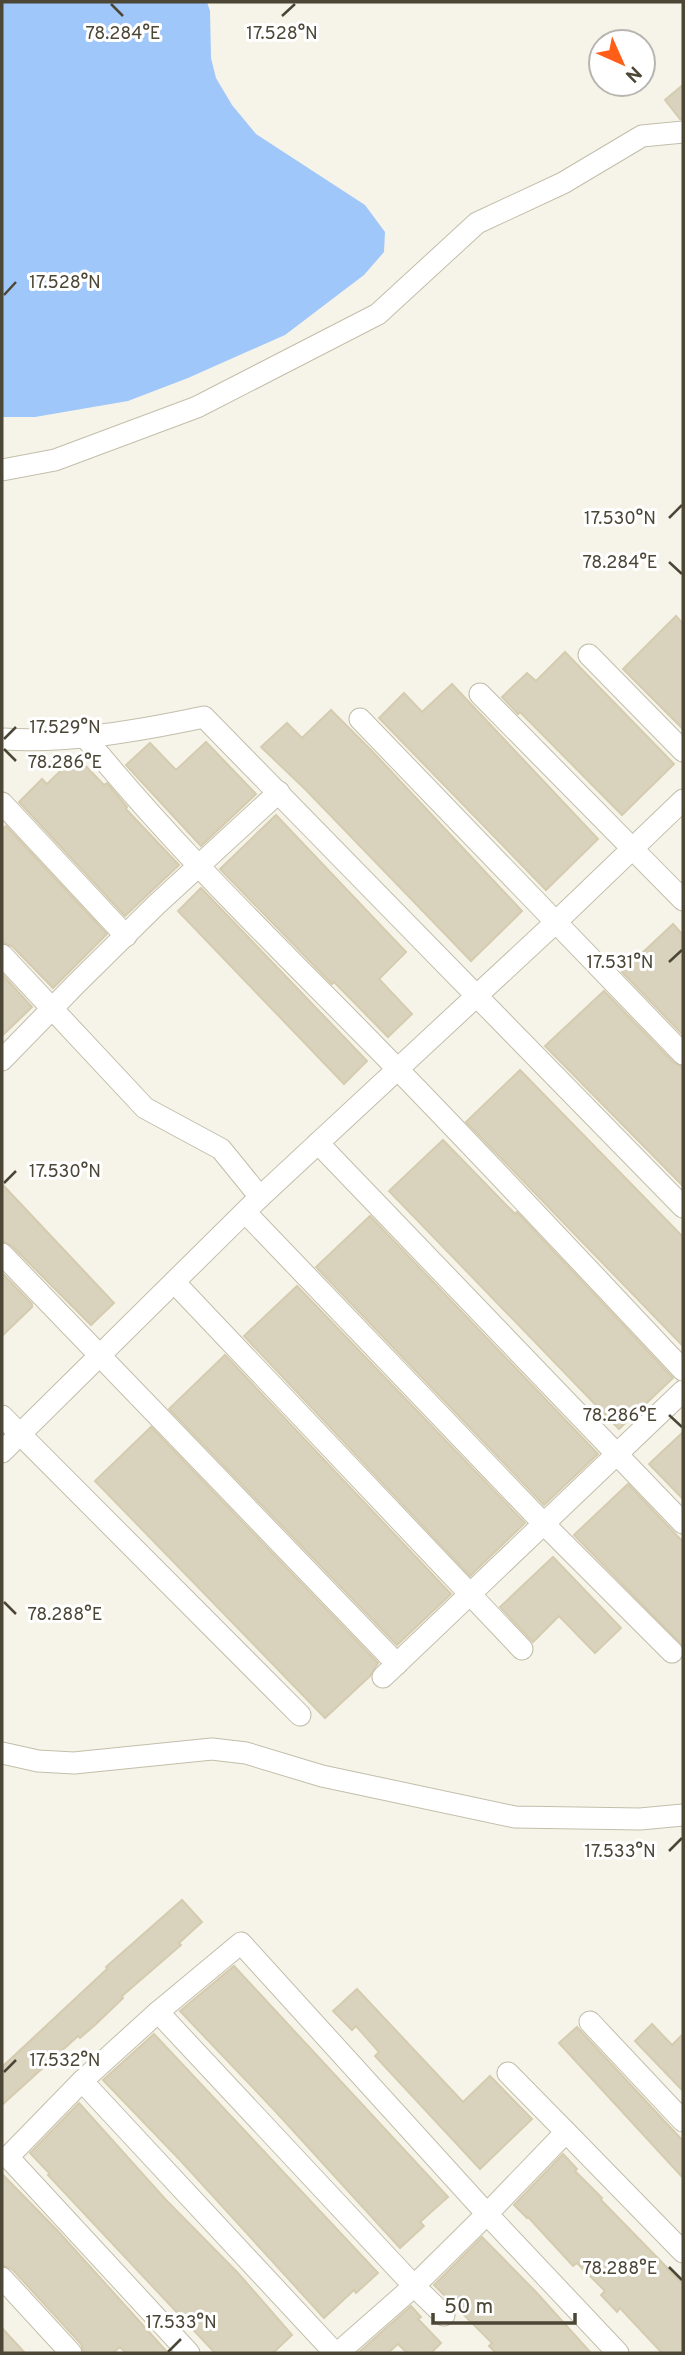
<svg xmlns="http://www.w3.org/2000/svg" width="685" height="2355" viewBox="0 0 685 2355" font-family="Overpass,sans-serif">
  <style>
    .water { fill: #a0c7f9 }
    .building { fill: #d9d3bd; stroke: #d5ccaf; stroke-width: 2 }
    .lines { fill: none; stroke-linecap: round; stroke-linejoin: round }
    .minor-casing { stroke: #c3beaa; stroke-width: 23 }
    .minor { stroke: #fff; stroke-width: 21 }
    .ticks { fill: none; stroke: #4b4636; stroke-width: 2.5 }
    .ticks-label { font-size: 18px; text-anchor: middle; fill: #4b4636; stroke: #fff; stroke-width: 6; stroke-linejoin: round; paint-order: stroke }
  </style>
  <rect width="100%" height="100%" fill="#f6f4e9"/>
  <!-- water -->
  <path class="water" d="M2,2H207L210,11L211,58L216,78L232,105L256,134L365,205L385,232L384,252L364,275L285,335L188,378L128,401L35,417H2Z"/>
  <!-- building -->
  <g class="building">
    <path d="M683,85V119H680L665,100Z"/>
    <path d="M676,616L683,624V729L623,669Z"/>
    <path d="M565,652L674,764L622,815L520,712L518,714L502,697L527,673L536,681Z"/>
    <path d="M452,684L598,839L546,890L379,718L404,693L422,712Z"/>
    <path d="M331,710L373,752L522,911L471,961L305,789L261,747L287,723L302,738Z"/>
    <path d="M206,742L256,794L201,846L126,765L150,743L176,770Z"/>
    <path d="M76,756L104,785L107,783L127,807L126,809L179,865L125,916L19,802L42,779L47,784Z"/>
    <path d="M276,815L406,952L379,979L412,1014L388,1037L334,982L332,984L220,869Z"/>
    <path d="M6,826L107,934L53,988L12,946L2,942V830Z"/>
    <path d="M201,888L367,1061L344,1084L178,911Z"/>
    <path d="M673,924L683,935V1035L622,972Z"/>
    <path d="M2,974L32,1007L2,1036Z"/>
    <path d="M604,991L674,1063L683,1067V1186L545,1046Z"/>
    <path d="M520,1070L683,1237V1346L466,1122Z"/>
    <path d="M443,1140L515,1214L517,1212L673,1378L619,1429L389,1191Z"/>
    <path d="M2,1184L114,1303L91,1325L11,1245L2,1241Z"/>
    <path d="M370,1216L598,1454L544,1505L316,1267Z"/>
    <path d="M2,1273L32,1304V1307L2,1336Z"/>
    <path d="M297,1286L525,1523L470,1576L244,1336Z"/>
    <path d="M225,1355L451,1594L397,1645L169,1409Z"/>
    <path d="M151,1427L378,1663L370,1676L325,1718L95,1481Z"/>
    <path d="M683,1432V1499L649,1464Z"/>
    <path d="M628,1484L683,1542V1646L574,1535Z"/>
    <path d="M553,1557L621,1628L595,1653L559,1616L533,1642L500,1607Z"/>
    <path d="M182,1900L202,1922L179,1943L181,1945L122,1996L123,1998L96,2024L80,2038L78,2036L2,2105V2067L107,1969L106,1967Z"/>
    <path d="M234,1966L448,2197L420,2222L424,2226L400,2248L277,2113L180,2011Z"/>
    <path d="M357,1989L463,2102L490,2076L532,2119L480,2169L375,2056L379,2052L356,2026L352,2030L333,2011Z"/>
    <path d="M652,2024L672,2045L683,2034V2091L635,2041Z"/>
    <path d="M577,2027L683,2141V2178L559,2043Z"/>
    <path d="M154,2034L378,2273L356,2293L354,2290L324,2318L180,2160L103,2080Z"/>
    <path d="M79,2103L166,2200L238,2273L292,2335L273,2353H215L48,2175L50,2174L30,2153Z"/>
    <path d="M563,2154L577,2169L575,2171L602,2198L601,2200L683,2284V2353H662L620,2308L617,2312L601,2295L605,2291L577,2263L573,2266L528,2217L527,2218L514,2205Z"/>
    <path d="M2,2174L57,2230L168,2353H126L120,2347L113,2353H84L81,2344L12,2269L2,2265Z"/>
    <path d="M482,2237L536,2292L591,2353H496L489,2346L492,2343L434,2285Z"/>
    <path d="M411,2306L421,2317L418,2319L441,2343L431,2353H407L398,2344L388,2353H358Z"/>
    <path d="M2,2328L25,2353H2Z"/>
  </g>
  <g class="lines">
    <!-- minor casing -->
    <g class="minor-casing">
      <g id="minor">
        <path d="M2,470L55,460L197,407L378,314L477,223L563,183L642,136L683,132"/>
        <path d="M589,655L683,751"/>
        <path d="M480,694L683,900"/>
        <path d="M360,719L683,1054"/>
        <path d="M85,737C174,847 277,946 376,1047C480,1153 581,1262 683,1370"/>
        <path d="M2,739C70,743 138,731 204,717L683,1207"/>
        <path d="M2,803L126,936"/>
        <path d="M2,955L145,1108L221,1149L260,1197"/>
        <path d="M2,1060L76,984L156,905L279,792"/>
        <path d="M318,1143L683,1523"/>
        <path d="M245,1212L544,1524L672,1652"/>
        <path d="M2,1254L397,1664"/>
        <path d="M174,1282L522,1649"/>
        <path d="M2,1416L300,1715"/>
        <path d="M2,1452L260,1197L556,922L683,800"/>
        <path d="M383,1677L683,1391"/>
        <path d="M2,1753L38,1761L74,1763L212,1749L246,1753L322,1776L515,1817L640,1819L683,1815"/>
        <path d="M158,2012L414,2286L444,2315"/>
        <path d="M590,2022L683,2121"/>
        <path d="M508,2073L566,2132"/>
        <path d="M82,2081L335,2353"/>
        <path d="M2,2278L71,2353"/>
        <path d="M189,2353L8,2157L82,2081L158,2012L241,1943L487,2214L414,2286L338,2353"/>
        <path d="M618,2353L487,2214L566,2132L683,2252"/>
      </g>
    </g>
    <!-- minor -->
    <use href="#minor" class="minor"/>
  </g>
  <!-- ticks -->
  <path class="ticks" d="M111,4L123,16M282,16L295,4M4,295L16,282M669,518L682,505M669,562L682,574M4,739L16,727M4,749L16,761M669,962L682,950M4,1183L16,1171M669,1415L682,1427M4,1602L16,1614M669,1851L682,1838M4,2072L16,2060M669,2267L682,2280M168,2352L181,2339"/>
  <g class="ticks-label">
    <text x="123" y="39">78.284°E</text>
    <text x="282" y="39">17.528°N</text>
    <text x="65" y="288">17.528°N</text>
    <text x="620" y="524">17.530°N</text>
    <text x="620" y="568">78.284°E</text>
    <text x="65" y="733">17.529°N</text>
    <text x="65" y="768">78.286°E</text>
    <text x="620" y="968">17.531°N</text>
    <text x="65" y="1177">17.530°N</text>
    <text x="620" y="1421">78.286°E</text>
    <text x="65" y="1620">78.288°E</text>
    <text x="620" y="1857">17.533°N</text>
    <text x="65" y="2066">17.532°N</text>
    <text x="620" y="2274">78.288°E</text>
    <text x="181" y="2328">17.533°N</text>
  </g>
  <!-- border -->
  <rect width="685" height="2355" fill="none" stroke="#4b4636" stroke-width="7"/>
  <!-- north arrow -->
  <g transform="translate(622 63) rotate(135)"><circle r="33" fill="#ffffff" stroke="#b7b5af" stroke-width="2"/>
  <path d="M0-5L12 26L0 18L-12 26Z" fill="#ff5e18"/>
  <text y="-10" font-size="19" font-weight="bold" text-anchor="middle" fill="#4b4636">N</text>
  </g>
  <!-- scale -->
  <path d="M433 2313v10h142v-10" fill="none" stroke="#4b4636" stroke-width="3.5"/>
  <text x="444" y="2313" font-size="21" fill="#4b4636" stroke="#ffffff" stroke-width="5" paint-order="stroke">50 m</text>
</svg>
